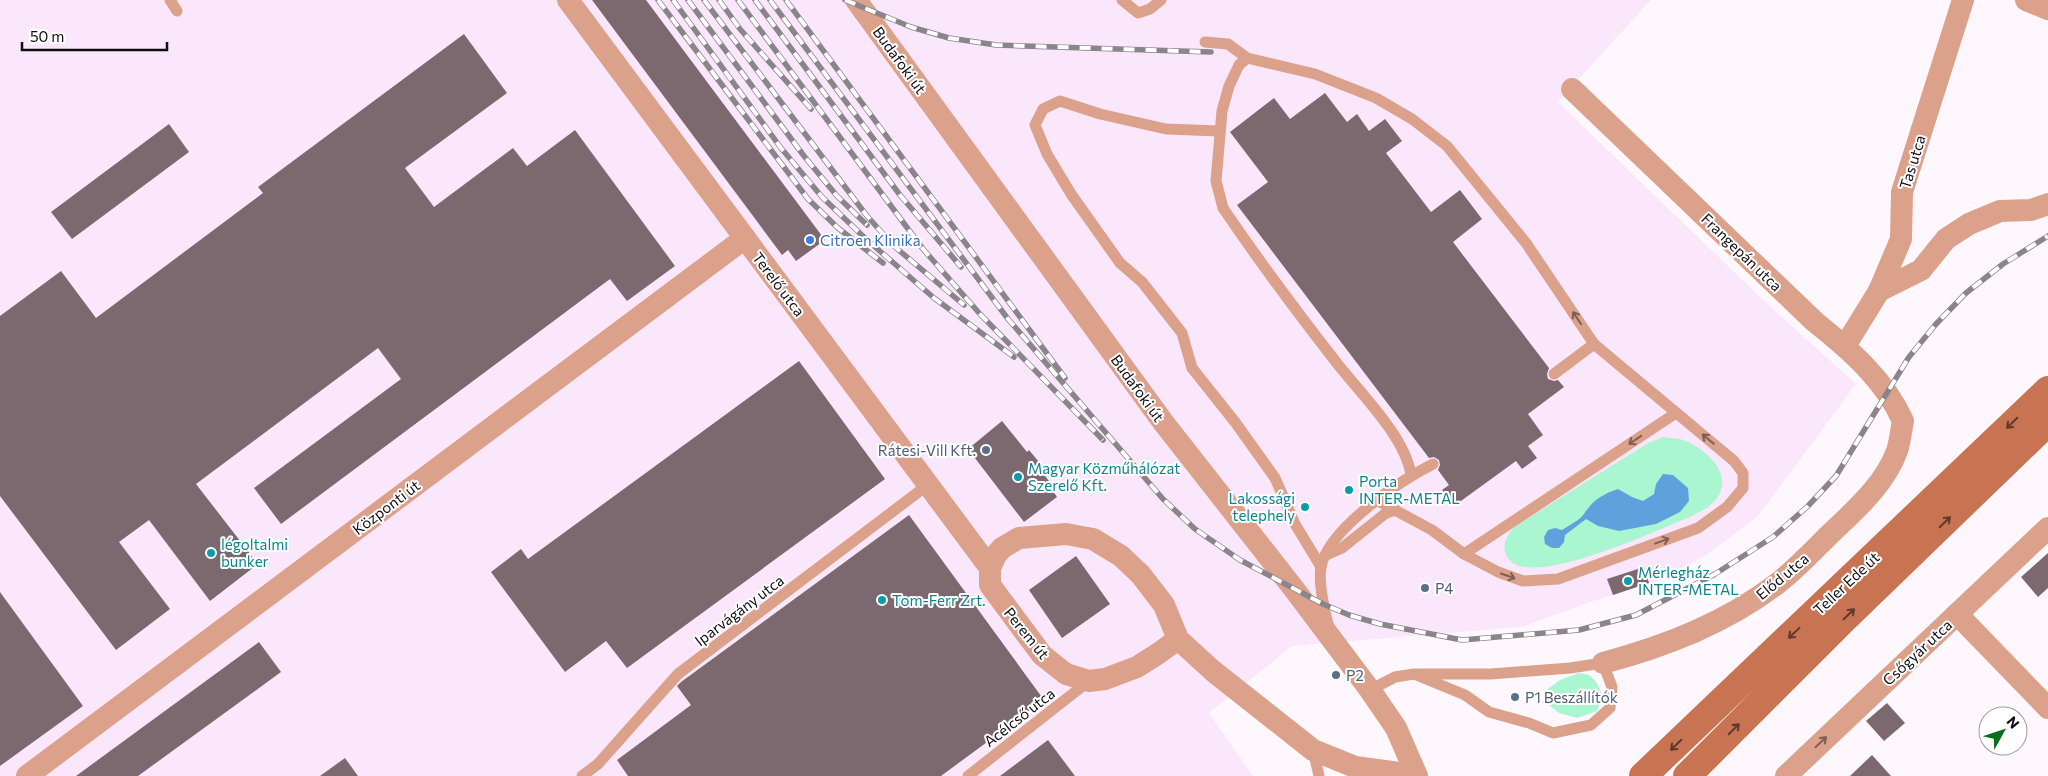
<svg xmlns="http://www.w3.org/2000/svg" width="2048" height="776" viewBox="0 0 2048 776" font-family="Commissioner,sans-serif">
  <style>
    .built { fill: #fbe7fb }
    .green { fill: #aaf6d1 }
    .water { fill: #5fa1dd }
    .building { fill: #7c696f }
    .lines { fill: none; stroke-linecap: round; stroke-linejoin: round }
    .service { stroke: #dba18a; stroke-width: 11 }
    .minor { stroke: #dba18a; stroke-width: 22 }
    .secondary { stroke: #c87351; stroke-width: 28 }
    .rail-casing { stroke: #8a858a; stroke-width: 5.5 }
    .rail { stroke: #fff; stroke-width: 4; stroke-dasharray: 11; stroke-linecap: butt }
    .oneway { stroke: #7f5e53 }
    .oneway2 { stroke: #623a2d }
    .shop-dot { fill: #3f7fe0; stroke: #fff; stroke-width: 2 }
    .service-dot { fill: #5c6f8a; stroke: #fff; stroke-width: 2 }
    .culture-dot { fill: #0f9aa8; stroke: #fff; stroke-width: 2 }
    .labels { text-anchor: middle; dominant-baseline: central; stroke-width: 4; stroke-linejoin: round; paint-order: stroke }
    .street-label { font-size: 15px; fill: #0f0b0f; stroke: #fff }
    .shop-label { font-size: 15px; fill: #366cbe; stroke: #fff; text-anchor: start }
    .service-label { font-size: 15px; fill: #4e5e75; stroke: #fff; text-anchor: start }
    .culture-label { font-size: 15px; fill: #0d838f; stroke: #fff; text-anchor: start }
  </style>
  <rect width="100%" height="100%" fill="#fef8fe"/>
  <!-- built -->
  <path class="built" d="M0,0H1651L1558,102L1761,298L1856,384L1758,516L1708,554L1658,581L1596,600L1522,627L1292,646L1209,713L1253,776H0Z"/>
  <!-- green -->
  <g class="green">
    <path d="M1663,437C1670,438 1679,438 1686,441C1706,450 1734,473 1717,498C1712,506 1701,511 1692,516C1662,528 1529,591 1508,558C1500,546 1507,536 1514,527L1648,443Z"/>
    <path d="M1579,673L1589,675C1602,686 1604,696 1597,711L1577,718L1559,713L1550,706L1545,691L1560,680Z"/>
  </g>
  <!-- water -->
  <path class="water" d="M1663,474L1673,475L1688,488L1689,501L1680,512L1656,524L1619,531L1598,526L1586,519L1565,535L1564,542L1559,548H1552L1545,544L1544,537L1548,530L1555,528L1562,530C1568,526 1580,520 1584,514C1593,500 1603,494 1618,489L1632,497L1643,501L1654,494L1656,484Z"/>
  <!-- building -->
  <g class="building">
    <path d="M592,0H646L825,240L796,261L788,250L782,255Z"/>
    <path d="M464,34L507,93L405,168L434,207L513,148L527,166L575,130L675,266L627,301L610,279L281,524L254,488L401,379L378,348L196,484L258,564L210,601L149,520L119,542L170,609L116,650L0,496V316L61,271L96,318L263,193L258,187Z"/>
    <path d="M1325,93L1347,122L1357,114L1369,131L1385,119L1402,141L1386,153L1431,212L1460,190L1482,219L1453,242L1549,368L1547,374L1548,379L1554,381L1558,380L1564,387L1528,414L1543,435L1528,446L1537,458L1522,469L1516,461L1454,506L1442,490L1449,485L1438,470L1440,465L1439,460L1434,457L1429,458L1237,205L1268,182L1230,132L1274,98L1290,119Z"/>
    <path d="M169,124L189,152L72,239L51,212Z"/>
    <path d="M799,361L885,479L627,668L606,641L565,672L491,572L521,549L528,559Z"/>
    <path d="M1002,421L1027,452L1029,450L1039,462L1036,464L1055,489L1053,491L1057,497L1024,522L968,449Z"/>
    <path d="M909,515L1044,700L941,776H628L617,760L691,705L677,686L681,682Z"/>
    <path d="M2048,553V588L2038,597L2021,577Z"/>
    <path d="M1076,556L1110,604L1062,638L1029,590Z"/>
    <path d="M1644,567L1649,583L1613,595L1607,579Z"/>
    <path d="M0,592L83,706L0,766Z"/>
    <path d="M259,642L281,672L138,776H76Z"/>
    <path d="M1887,703L1905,723L1884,741L1866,721Z"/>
    <path d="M1048,740L1075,776H1000Z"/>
    <path d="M1872,755L1891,776H1850Z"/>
    <path d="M345,758L358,776H320Z"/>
  </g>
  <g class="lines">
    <!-- service -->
    <g class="service">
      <path d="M170,0L177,11"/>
      <path d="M1122,0L1138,13L1150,9L1161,0"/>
      <path d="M1205,42L1228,44L1247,58L1315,74L1376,98L1412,119L1447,146L1526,243L1594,344L1734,461L1743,473V488L1727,507L1698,528L1558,579L1523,581L1498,572L1464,554L1432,530L1378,501"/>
      <path d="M1247,58L1239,65L1229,86L1222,111L1216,181L1223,208C1259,261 1297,312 1336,362C1360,393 1405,436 1411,475"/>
      <path d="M1219,131L1166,129L1100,114L1060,101L1043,109L1035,125L1047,154L1071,194L1120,263L1142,282L1182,333L1192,368L1235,422L1275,478L1295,524L1321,567"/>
      <path d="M1554,374L1594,344"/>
      <path d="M1464,554L1676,413"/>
      <path d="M1326,555L1342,548L1386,513L1396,510"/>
      <path d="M1328,624C1324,608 1318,583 1321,567C1328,529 1401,480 1433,464"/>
      <path d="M1370,690L1395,677L1414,674L1465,695L1489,712L1529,723L1553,733L1591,725L1610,708L1612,687L1603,663L1570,668L1491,674H1414"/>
      <path d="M1313,750L1319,776"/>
      <path d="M582,776L598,764L678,674L929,484"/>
      <path d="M968,776L1089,681"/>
    </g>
    <!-- minor -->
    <g class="minor">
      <path d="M568,0L990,568"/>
      <path d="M856,0L1163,422L1294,589L1370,690L1396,728L1417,776"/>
      <path d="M2026,0L2048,9"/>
      <path d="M1572,89L1815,322C1849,349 1885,380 1903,421C1901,431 1900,442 1897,451C1884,486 1854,511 1828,536C1812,552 1796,569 1778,583C1726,623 1666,646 1603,663"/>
      <path d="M1879,291L1921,270L1946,239L1969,224L2000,211L2031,210L2048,204"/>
      <path d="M1845,346L1879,291L1901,239L1902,192L1963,0"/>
      <path d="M1957,614L2048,708"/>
      <path d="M1178,639L1159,653L1137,667L1105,679L1089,681L1066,674L1042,655L990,585V568L996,555L1002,548L1019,538L1066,534L1093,539L1121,556L1141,575L1164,605L1178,639L1213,671L1313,750L1355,767L1415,775"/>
      <path d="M27,776L745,238"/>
      <path d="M1786,776L2048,528"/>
    </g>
    <!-- secondary -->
    <g class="secondary">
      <path d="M1643,776L2048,390"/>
      <path d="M1687,776L1845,618L2048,422"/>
    </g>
    <!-- rail casing -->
    <g class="rail-casing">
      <g id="rail">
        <path d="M658,0L808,199L838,228L883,263"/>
        <path d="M673,0L781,148L822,197L866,239L934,298L1014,357"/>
        <path d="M688,0L804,156L837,196L867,225"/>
        <path d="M704,0L867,216L895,247L964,305"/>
        <path d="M719,0L740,29L811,109"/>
        <path d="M738,0L923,249L980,314L1103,440"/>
        <path d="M755,0L900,195L961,267"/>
        <path d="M770,0L1008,319L1163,499L1195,529L1240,560L1323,604L1349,615L1380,624L1462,640L1579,630L1636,615L1715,574L1773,537L1808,506L1836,476L1909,357L1936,324L1966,293L2003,264L2048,236"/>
        <path d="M786,0L1065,378"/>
        <path d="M845,0L911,27L949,38L996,45L1211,52"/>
      </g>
    </g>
    <!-- rail -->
    <use href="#rail" class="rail"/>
  </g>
  <!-- one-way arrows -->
  <defs><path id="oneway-shaft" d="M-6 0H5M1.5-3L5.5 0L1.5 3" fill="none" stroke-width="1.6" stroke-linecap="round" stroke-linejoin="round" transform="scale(1.25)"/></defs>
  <g class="oneway">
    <use href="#oneway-shaft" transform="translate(1577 318) rotate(-124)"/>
    <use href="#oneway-shaft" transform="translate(1708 439) rotate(-140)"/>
    <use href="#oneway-shaft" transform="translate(1635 440) rotate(146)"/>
    <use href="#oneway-shaft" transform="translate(1662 541) rotate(-20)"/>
    <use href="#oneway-shaft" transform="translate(1508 576) rotate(19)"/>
    <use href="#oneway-shaft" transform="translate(1821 742) rotate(-43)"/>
  </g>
  <g class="oneway2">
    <use href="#oneway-shaft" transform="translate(2012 423) rotate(136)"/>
    <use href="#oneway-shaft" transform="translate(1945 522) rotate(-44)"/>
    <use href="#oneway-shaft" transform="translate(1849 614) rotate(-44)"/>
    <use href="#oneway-shaft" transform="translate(1794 633) rotate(137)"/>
    <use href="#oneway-shaft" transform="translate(1734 729) rotate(-45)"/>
    <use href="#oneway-shaft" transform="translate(1676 745) rotate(136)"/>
  </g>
  <!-- markers -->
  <circle class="shop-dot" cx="810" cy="240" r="5"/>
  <g class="service-dot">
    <circle cx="986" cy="450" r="5"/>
    <circle cx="1425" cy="588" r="5"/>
    <circle cx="1336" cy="675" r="5"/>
    <circle cx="1515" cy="697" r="5"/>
  </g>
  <g class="culture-dot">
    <circle cx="1018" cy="477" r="5"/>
    <circle cx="1349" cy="490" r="5"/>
    <circle cx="1305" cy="507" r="5"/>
    <circle cx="211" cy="553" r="5"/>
    <circle cx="1628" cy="581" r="5"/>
    <circle cx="882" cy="600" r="5"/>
  </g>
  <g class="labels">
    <!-- street labels -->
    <g class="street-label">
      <text transform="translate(900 60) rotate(54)">Budafoki út</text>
      <text transform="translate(1912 162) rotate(-73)">Tas utca</text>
      <text transform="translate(1742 252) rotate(44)">Frangepán utca</text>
      <text transform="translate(779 284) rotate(53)">Terelő utca</text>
      <text transform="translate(1138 388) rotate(54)">Budafoki út</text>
      <text transform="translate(386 507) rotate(-37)">Központi út</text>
      <text transform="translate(1782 576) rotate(-40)">Előd utca</text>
      <text transform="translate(1846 583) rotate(-43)">Teller Ede út</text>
      <text transform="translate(739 610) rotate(-37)">Iparvágány utca</text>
      <text transform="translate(1027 633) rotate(51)">Perem út</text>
      <text transform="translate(1917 652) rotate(-43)">Csőgyár utca</text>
      <text transform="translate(1019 717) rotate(-38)">Acélcső utca</text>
    </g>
    <!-- shop labels -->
    <g class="shop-label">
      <text x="820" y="240">Citroen Klinika</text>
    </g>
    <!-- service labels -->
    <g class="service-label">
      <text x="976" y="450" text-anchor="end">Rátesi-Vill Kft.</text>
      <text x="1435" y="588">P4</text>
      <text x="1346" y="675">P2</text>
      <text x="1525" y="697">P1 Beszállítók</text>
    </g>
    <!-- culture labels -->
    <g class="culture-label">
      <text x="1028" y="468">Magyar Közműhálózat<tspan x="1028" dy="17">Szerelő Kft.</tspan></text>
      <text x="1359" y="481">Porta<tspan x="1359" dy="17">INTER-METAL</tspan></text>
      <text x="1295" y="498" text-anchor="end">Lakossági<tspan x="1295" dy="17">telephely</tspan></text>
      <text x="221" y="544">légoltalmi<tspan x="221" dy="17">bunker</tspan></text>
      <text x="1638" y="572">Mérlegház<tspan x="1638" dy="17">INTER-METAL</tspan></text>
      <text x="892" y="600">Tom-Ferr Zrt.</text>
    </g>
  </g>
  <!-- north arrow -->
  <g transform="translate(2003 731) rotate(50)"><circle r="24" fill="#ffffff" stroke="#9f9d9f"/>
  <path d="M0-4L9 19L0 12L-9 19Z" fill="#066f1f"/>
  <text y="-8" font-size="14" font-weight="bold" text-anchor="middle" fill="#0f0b0f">N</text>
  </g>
  <!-- scale -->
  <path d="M22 42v8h145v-8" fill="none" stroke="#0f0b0f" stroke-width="2.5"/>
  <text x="30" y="42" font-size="15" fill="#0f0b0f" stroke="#ffffff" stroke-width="4" paint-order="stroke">50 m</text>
</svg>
